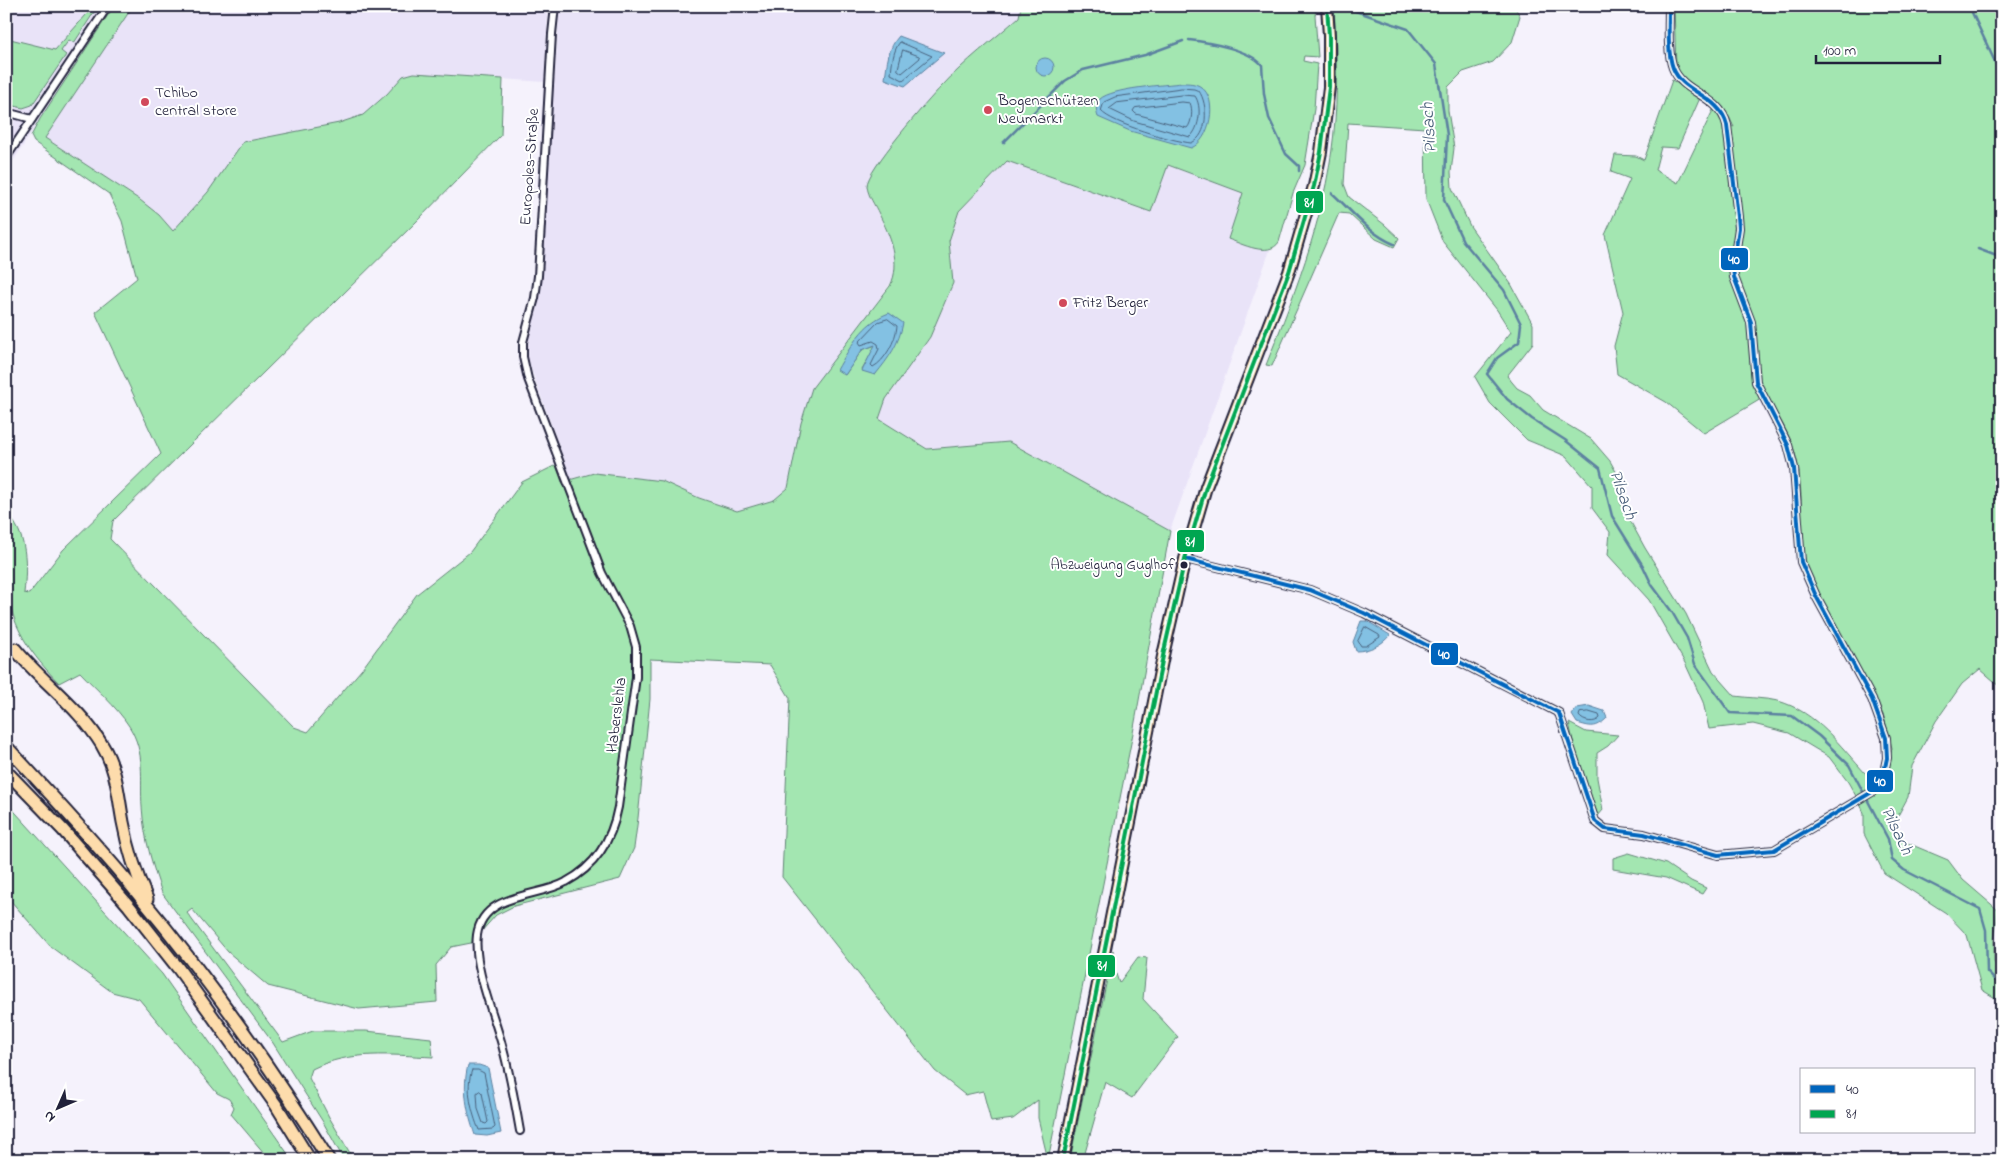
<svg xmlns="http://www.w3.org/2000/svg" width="2008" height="1166" viewBox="0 0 2008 1166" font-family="'Indie Flower',sans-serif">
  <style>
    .built { fill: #e9e3f8 }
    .green { fill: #a3e6b1; stroke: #628476; fill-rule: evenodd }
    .water { fill: #83c1e3; stroke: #5c81a0 }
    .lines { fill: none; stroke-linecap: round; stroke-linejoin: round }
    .shore { stroke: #49627e; stroke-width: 1 }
    .stream { stroke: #5c81a0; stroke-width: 2.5 }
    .minor-casing { stroke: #22223b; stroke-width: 10 }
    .primary-casing { stroke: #22223b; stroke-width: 14 }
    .motorway-casing { stroke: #22223b; stroke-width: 15 }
    .minor { stroke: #fff; stroke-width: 6 }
    .primary { stroke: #fddcac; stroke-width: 10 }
    .motorway { stroke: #fddcac; stroke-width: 11 }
    .bus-1-casing { stroke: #fff; stroke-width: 8 }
    .bus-2-casing { stroke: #fff; stroke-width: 8 }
    .bus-1 { stroke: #0065bd; stroke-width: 4 }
    .bus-2 { stroke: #00a651; stroke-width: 4 }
    .poi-dot { fill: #d1495b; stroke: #fff; stroke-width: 2 }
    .bus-dot { fill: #22223b; stroke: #fff; stroke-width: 2 }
    .labels { text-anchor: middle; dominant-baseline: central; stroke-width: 4; stroke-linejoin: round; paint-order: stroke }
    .bus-label { font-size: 15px; fill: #22223b; stroke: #fff; text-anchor: end }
    .poi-label { font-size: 16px; fill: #22223b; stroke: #fff; text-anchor: start }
    .street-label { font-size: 16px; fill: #22223b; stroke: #fff }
    .water-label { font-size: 18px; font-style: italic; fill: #445a76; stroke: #fff }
    .line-badge { stroke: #fff; stroke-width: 2 }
    .badge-label { font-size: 14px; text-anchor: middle; font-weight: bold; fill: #fff }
  </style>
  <rect width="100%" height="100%" fill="#f5f2fc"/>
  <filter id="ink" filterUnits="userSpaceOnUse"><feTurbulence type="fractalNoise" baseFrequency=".02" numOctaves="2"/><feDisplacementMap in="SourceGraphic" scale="10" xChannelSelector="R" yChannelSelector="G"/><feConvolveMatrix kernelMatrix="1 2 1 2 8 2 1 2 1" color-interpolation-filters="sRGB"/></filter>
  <g filter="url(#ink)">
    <!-- built -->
    <g class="built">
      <path d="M6,6H114L6,172Z"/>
      <path d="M133,6H548L545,81L554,82L560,6H1021L1019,17L942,85L887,151L869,178L867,186L870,197L891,240L895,260L894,278L871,311L792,469L788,488L774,500L737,511L699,498L594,473L571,479L528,360L529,333L538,307L541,279L545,200L537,198L544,82L414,73L404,76L387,94L363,115L339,123L208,192L173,232L159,215L140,200L45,138Z"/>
      <path d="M1007,161L1151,212L1167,165L1243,193L1263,249L1270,250L1170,531L1009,442L927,449L879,419L886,399L930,337L953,283L949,241L959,211Z"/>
    </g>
    <!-- green -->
    <g class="green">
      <path d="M94,6H98L74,43L69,40L61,51L66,55L32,105L23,108L6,104V38L55,50Z"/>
      <path d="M114,6H133L45,138L140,200L159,215L173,231L208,192L243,142L339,123L363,115L387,94L403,76L414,73L503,79L501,135L416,222L113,521L110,539L294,727L308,732L362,669L417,594L470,552L522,482L556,465L562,482L594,473L662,481L699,498L737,511L774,500L788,488L801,423L812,388L890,286C902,263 890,235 879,214C875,205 868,196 867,186C866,171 928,100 942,86C965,61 993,40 1019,17L1021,6H1317L1315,15L1318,57L1304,56L1303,61L1317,64L1314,109L1305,165L1293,193L1279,242C1269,258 1242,244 1228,239L1243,193L1168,165L1151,212L1007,161L959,211L949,241L953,283L930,337L886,399L879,419L927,449L1009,442L1170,531L1133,733L1048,1160L1038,1118V1100L1013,1119L991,1122L983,1091L965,1095L935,1071L782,877L790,698L770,665L650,659V699L638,818L634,848L620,879L514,906L496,915L471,943L451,947L436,965L437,1002L359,1009L268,986L228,952L192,909L187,913L283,1042L313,1031H366L431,1038L433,1057C391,1055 350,1050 312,1069L309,1078L329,1117L354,1160H344L323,1122L273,1043L162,893C152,865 144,837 142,807C140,778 146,753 129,726C116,706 96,689 80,672L59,683C0,623 6,592 6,513C28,533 27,566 24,593L29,594L63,550L161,454L95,312L137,278L122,221L109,194L34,142L31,136L40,119ZM889,313L876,374L862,370L876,345L862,350L845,375L838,370Z"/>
      <path d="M1334,6H1514L1520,16L1512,42L1493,62L1463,72L1448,87V111L1454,148L1451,172L1452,188L1470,226L1511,284L1533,324V343L1507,376L1517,388L1530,395L1543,410L1591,439L1610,461L1619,477L1621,504L1645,548L1686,614L1713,671L1735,696C1749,698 1765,698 1778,701C1817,712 1840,746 1866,774L1887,770L1892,748L1884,717L1874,695L1809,576C1796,535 1807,491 1794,450C1788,431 1777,414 1766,396L1704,433L1666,402L1617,374L1614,346L1623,312L1605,235L1630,179L1611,172L1615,155L1636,156L1644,160L1672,80L1700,98L1678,148L1661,147L1655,170L1678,183L1714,108L1722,120L1734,127L1730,119L1717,101L1685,79L1676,67L1674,6H2002V688L1980,669L1962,684L1936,721L1912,766L1908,797L1894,823L1898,839L1948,860L1963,880L1998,910L1994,940V962L2002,973V1002L1982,990L1967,935L1946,913L1884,873L1864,834V814L1861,805L1848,782L1829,757L1789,733L1753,724L1709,729L1703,702L1685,663L1649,600L1608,555L1610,532L1592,508V486L1566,456L1527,440L1490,403L1475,377L1511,332L1497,310L1443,242L1426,199L1425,128L1348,123L1344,184L1349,197L1385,225L1399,238L1394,247L1376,239L1349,214L1339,213L1272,366L1266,365C1298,286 1329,206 1335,120C1338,82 1336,44 1334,6Z"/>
      <path d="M1569,723L1586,732L1618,735L1608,746L1597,753V778L1603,810L1598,816L1574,746Z"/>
      <path d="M6,802L162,974L288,1154L284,1160H270L231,1114L234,1107L229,1099L217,1093L139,999L112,992L51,947L10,900L6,891Z"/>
      <path d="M1629,853L1666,864L1691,881L1706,888L1702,894L1666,878L1613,869V858Z"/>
      <path d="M1113,950L1114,968L1119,983L1138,957L1147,958L1143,999L1178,1037L1132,1098L1105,1082L1083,1160H1070Z"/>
    </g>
    <!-- water -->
    <g class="water">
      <path d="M899,36L944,53L905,86L885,79C887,63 888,48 899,36Z"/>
      <circle cx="1045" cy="67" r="9"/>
      <path d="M1182,83C1188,83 1196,83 1201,87C1219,99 1210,141 1191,148L1130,131L1098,117C1096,111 1095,104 1100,99C1112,88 1165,85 1182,83Z"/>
      <path d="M889,313L903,323C899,344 889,358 875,375L862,371L875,345L862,350L845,375L837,370C851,346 862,323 889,313Z"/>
      <path d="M1361,621H1367L1390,635C1382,645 1369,651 1356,651L1353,642Z"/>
      <path d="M1589,706L1604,711L1607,718C1596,729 1591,727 1577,723L1572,715L1577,708Z"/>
      <path d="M468,1065H479L488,1068L501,1133L487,1136L475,1135C467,1112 462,1089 468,1065Z"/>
    </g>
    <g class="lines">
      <!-- shore -->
      <g class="shore">
        <path d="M900,42L932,56L903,80L891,74C892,64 893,50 900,42Z"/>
        <path d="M903,50L919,56L920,58L902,73L898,70Z"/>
        <path d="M1182,88L1194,89L1199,91C1208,104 1209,136 1191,143C1173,141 1112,124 1101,111L1104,102L1115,97Z"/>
        <path d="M1182,95L1195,96C1202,106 1200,128 1190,137L1134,121L1109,109L1117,103Z"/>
        <path d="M1182,102L1190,103C1193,109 1192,123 1187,128L1136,114L1133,111L1135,108Z"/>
        <path d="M888,319L897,326C896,340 885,361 873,367L871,365L879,349L878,344L873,341L861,345L859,342L878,322Z"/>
        <path d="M1365,627L1379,635L1380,637L1366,646H1361L1358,641Z"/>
        <path d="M1589,712L1599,715L1600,718C1595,724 1583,722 1579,716L1580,713Z"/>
        <path d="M472,1070H478L484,1073L495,1127L493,1129L479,1130C472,1113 465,1088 472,1070Z"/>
        <path d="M480,1091L482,1093L488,1122L486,1124L483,1123L478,1109L477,1093Z"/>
      </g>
      <!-- stream -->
      <g class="stream">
        <path d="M1341,6L1408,29L1436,64L1447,135L1444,200L1463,241L1504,290L1521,324L1519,342L1497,358L1487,374L1507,399L1532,419L1565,440L1600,468L1612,516L1643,566L1652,585L1672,612L1687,638L1695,664L1730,713L1792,716L1819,736L1849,765L1888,839L1892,860L1904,870L1980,909L1986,930L1987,972L2002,987"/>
        <path d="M1969,6L2002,77"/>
        <path d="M1189,40C1209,42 1250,50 1262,65L1264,94L1269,118L1286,154L1299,166V171"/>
        <path d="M1003,143L1065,81L1083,70L1145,55L1183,41"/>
        <path d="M1332,193C1352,211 1368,233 1394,244"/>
        <path d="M1978,249L2002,258"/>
      </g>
      <!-- minor casing -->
      <g class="minor-casing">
        <g id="minor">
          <path d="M6,112L32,119"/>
          <path d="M6,158L108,6"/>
          <path d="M1185,559L1310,590L1364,613L1559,713L1595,821L1605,829L1644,834L1718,855L1774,850L1872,792L1883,777L1887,758L1886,738L1872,699L1816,596L1801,562L1794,468L1788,445L1756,382L1751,322L1734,277L1733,268L1739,228L1738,217L1727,125C1719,94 1683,94 1673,68C1667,52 1669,24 1669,6"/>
          <path d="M520,1131C515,1102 510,1074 502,1045C494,1015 473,966 477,935C483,892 538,898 566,882C596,866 612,839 618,807L636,677V647L630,626L602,573L528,379L523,357V342L535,298L538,276L552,34L555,6"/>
        </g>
      </g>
      <!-- primary casing -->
      <g class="primary-casing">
        <path id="primary" d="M1063,1160L1164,651L1185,559L1206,487L1289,272L1314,186L1321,152L1329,87V36L1327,6"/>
      </g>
      <!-- motorway casing -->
      <g class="motorway-casing">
        <g id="motorway">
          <path d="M15,649C42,682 80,708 102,745C117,769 118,795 123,822C128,849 136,874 147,899"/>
          <path d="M6,746C52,796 99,846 142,899C210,981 272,1069 329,1160"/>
          <path d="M6,771L63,830L129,906L178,968L276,1105L310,1160"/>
        </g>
      </g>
      <!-- minor -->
      <use href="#minor" class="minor"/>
      <!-- primary -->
      <use href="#primary" class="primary"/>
      <!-- motorway -->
      <use href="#motorway" class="motorway"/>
      <!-- bus-1 casing -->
      <g class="bus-1-casing">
        <path id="bus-1" d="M1185,559L1310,590L1364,613L1559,713L1595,821L1605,829L1644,834L1718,855L1774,850L1872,792L1883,777L1887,758L1886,738L1872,699L1816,596L1801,562L1794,468L1788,445L1756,382L1751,322L1734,277L1733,268L1739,228L1738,217L1727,125C1719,94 1683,94 1673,68C1667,52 1669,24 1669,6"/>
      </g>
      <!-- bus-2 casing -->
      <g class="bus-2-casing">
        <path id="bus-2" d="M1063,1160L1164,651L1185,559L1206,487L1289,272L1314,186L1321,152L1329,87V36L1327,6"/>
      </g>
      <!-- bus-1 -->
      <use href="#bus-1" class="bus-1"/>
      <!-- bus-2 -->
      <use href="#bus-2" class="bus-2"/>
    </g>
  </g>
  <!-- markers -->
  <g class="poi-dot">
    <circle cx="145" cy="102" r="5"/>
    <circle cx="988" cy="110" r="5"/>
    <circle cx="1063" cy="303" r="5"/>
  </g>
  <circle class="bus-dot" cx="1184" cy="565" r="4.5"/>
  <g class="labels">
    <!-- bus labels -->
    <g class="bus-label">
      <text x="1175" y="565">Abzweigung Guglhof</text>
    </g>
    <!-- poi labels -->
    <g class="poi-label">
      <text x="155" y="93">Tchibo<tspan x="155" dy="18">central store</tspan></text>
      <text x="998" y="101">Bogenschützen<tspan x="998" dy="18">Neumarkt</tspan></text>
      <text x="1073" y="303">Fritz Berger</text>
    </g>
    <!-- street labels -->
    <g class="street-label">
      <text transform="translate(530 167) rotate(-86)">Europoles-Straße</text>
      <text transform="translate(617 715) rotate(-83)">Haberslehla</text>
    </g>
    <!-- water labels -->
    <g class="water-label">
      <text transform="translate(1430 128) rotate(-94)">Pilsach</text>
      <text transform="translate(1622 495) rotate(71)">Pilsach</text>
      <text transform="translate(1896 831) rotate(64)">Pilsach</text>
    </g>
  </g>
  <g class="line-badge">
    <rect x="1295" y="190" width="29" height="24" rx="5" fill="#00a651"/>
    <rect x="1720" y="247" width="29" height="24" rx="5" fill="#0065bd"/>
    <rect x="1176" y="529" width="29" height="24" rx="5" fill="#00a651"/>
    <rect x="1430" y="642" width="29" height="24" rx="5" fill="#0065bd"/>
    <rect x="1866" y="769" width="28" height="24" rx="5" fill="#0065bd"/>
    <rect x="1087" y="954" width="29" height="24" rx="5" fill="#00a651"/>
  </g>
  <g class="badge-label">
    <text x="1309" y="207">81</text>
    <text x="1734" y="264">40</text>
    <text x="1190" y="546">81</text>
    <text x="1444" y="659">40</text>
    <text x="1880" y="786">40</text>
    <text x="1102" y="970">81</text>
  </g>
  <!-- margin -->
  <rect width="2008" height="1166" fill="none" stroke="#fff" stroke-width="25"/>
  <rect x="12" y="12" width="1983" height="1141" fill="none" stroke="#22223b" stroke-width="2" filter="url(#ink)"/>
  <!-- legend -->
  <rect x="1800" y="1068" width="175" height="65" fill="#ffffff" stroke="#a7a7b1"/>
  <rect x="1810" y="1085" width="25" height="8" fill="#0065bd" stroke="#a7a7b1"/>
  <text x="1846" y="1094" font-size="15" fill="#22223b">40</text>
  <rect x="1810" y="1110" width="25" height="8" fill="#00a651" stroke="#a7a7b1"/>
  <text x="1846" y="1118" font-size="15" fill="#22223b">81</text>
  <!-- north arrow -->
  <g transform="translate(58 1108) rotate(225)" stroke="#ffffff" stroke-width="4" paint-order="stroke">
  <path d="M0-4L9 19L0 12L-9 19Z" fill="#22223b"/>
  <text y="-8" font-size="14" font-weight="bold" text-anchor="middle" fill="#22223b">N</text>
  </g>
  <!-- scale -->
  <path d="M1816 55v8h124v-8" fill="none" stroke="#22223b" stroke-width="2.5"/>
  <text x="1823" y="55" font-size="15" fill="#22223b" stroke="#ffffff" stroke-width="4" paint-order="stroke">100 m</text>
</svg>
